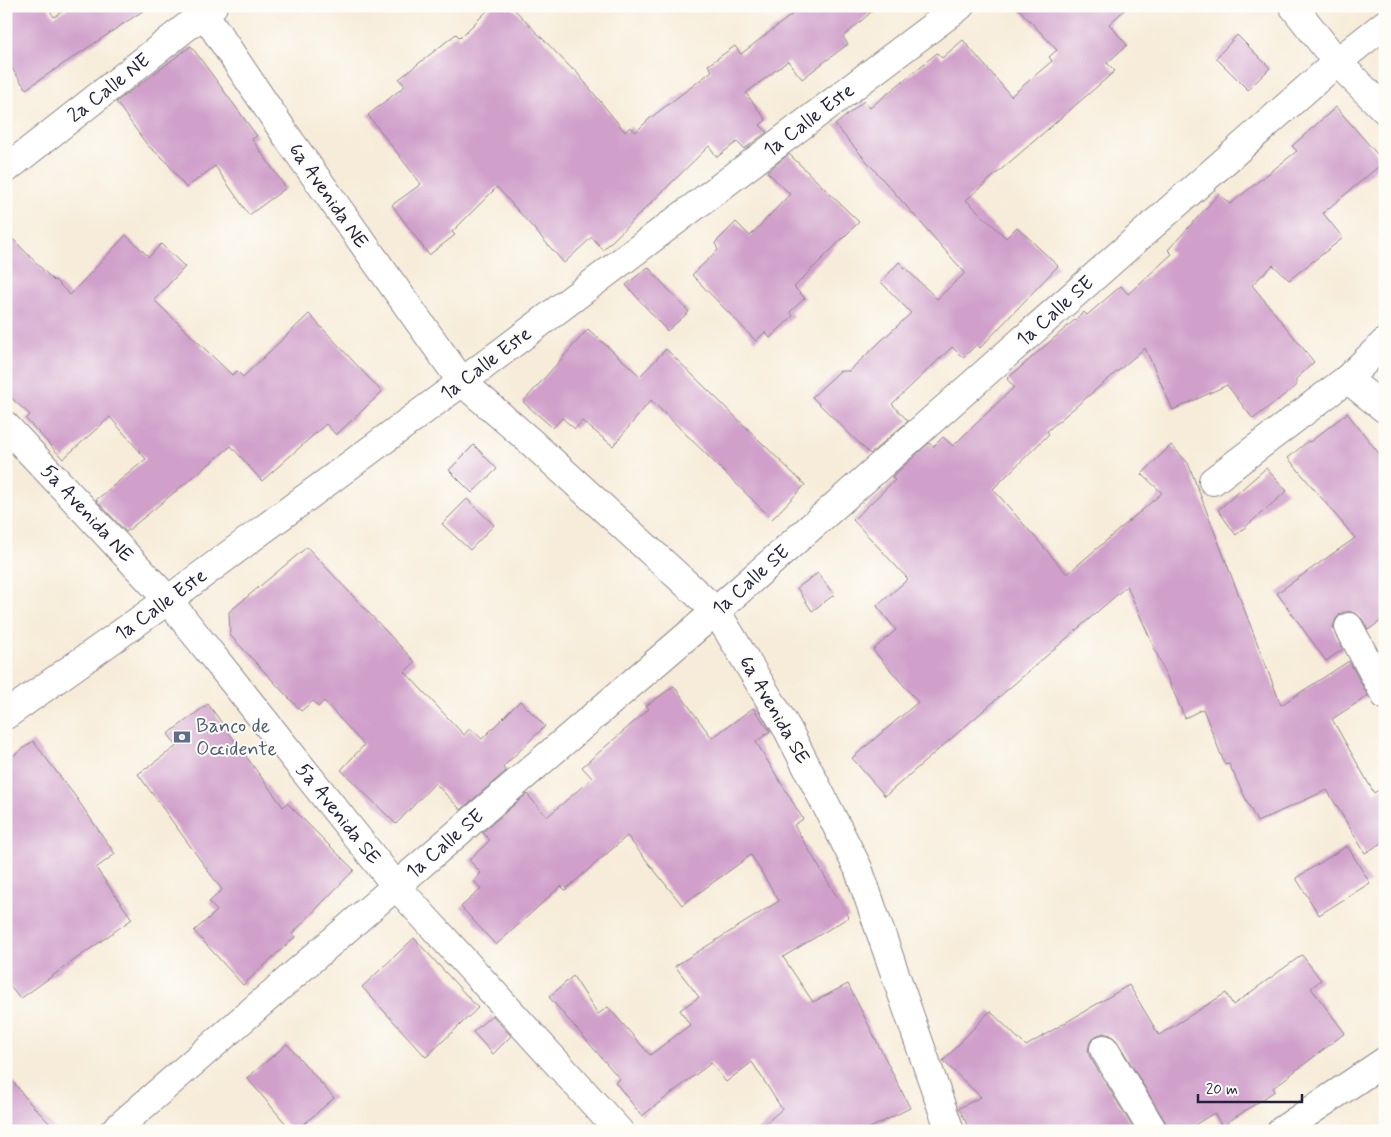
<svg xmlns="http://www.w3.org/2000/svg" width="1391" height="1137" viewBox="0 0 1391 1137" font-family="Mynerve,sans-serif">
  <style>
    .building { fill: #d0a0cb }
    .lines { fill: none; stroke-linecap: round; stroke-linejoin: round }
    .minor-casing { stroke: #8c878a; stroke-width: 30 }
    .major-casing { stroke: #8c878a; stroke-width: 30 }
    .minor { stroke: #fff; stroke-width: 28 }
    .major { stroke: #fff; stroke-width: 28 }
    .labels { text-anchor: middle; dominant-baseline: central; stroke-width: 4; stroke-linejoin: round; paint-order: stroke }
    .street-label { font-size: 20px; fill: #22223b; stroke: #fdfcf7 }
    .service-label { font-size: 20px; fill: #4e5e75; stroke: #fdfcf7; text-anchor: start }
  </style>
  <rect width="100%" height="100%" fill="#fdfcf7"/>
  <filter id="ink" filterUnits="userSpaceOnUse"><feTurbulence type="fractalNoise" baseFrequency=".02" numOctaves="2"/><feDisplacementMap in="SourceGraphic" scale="10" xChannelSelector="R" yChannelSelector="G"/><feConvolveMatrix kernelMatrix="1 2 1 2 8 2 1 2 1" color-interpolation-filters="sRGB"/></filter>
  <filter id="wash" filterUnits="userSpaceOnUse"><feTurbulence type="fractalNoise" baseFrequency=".0096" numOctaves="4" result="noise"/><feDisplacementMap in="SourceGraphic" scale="20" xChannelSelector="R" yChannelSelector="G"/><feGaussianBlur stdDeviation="1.12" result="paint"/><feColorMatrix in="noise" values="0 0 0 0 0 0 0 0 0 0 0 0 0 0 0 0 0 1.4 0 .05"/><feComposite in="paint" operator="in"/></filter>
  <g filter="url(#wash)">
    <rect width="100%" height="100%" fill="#f7ecd9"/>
    <g id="blocks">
      <!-- building -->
      <g class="building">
        <path d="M6,6H47L54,17L71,6H150L26,89L6,60Z"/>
        <path d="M492,6H511L573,70L574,69L625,132L630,127L636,132L649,119L712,71L708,65L735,46L741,54L803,6H878L843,37L848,44L802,79L788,61L746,93L766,120L760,125L767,132L744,149L737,142L717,157L709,146L603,250L592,237L564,263L497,187L452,232L455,235L429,255L392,205L421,184L368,115L405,86L399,79L456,34L460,38Z"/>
        <path d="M1016,6H1129L1109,24L1127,45L1107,63L1115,71L966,200L1006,238L1017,227L1058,266L980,348L977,344L963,358L952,347L892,404L908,421L870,454L812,397L840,371H849L911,313L881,282L899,262L937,299L965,273L835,125L864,101L870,108L937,53L942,58L963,40L1011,96L1052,61L1049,57L1057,50Z"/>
        <path d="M1237,35L1270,68L1248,90L1216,58Z"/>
        <path d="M191,46L257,136L252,139L286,188L249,215L215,166L186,188L165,160L148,146L116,102Z"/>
        <path d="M1336,107L1384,162L1323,213L1343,238L1289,280L1273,265L1252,285L1314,362L1296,379V386L1253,419L1227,385L1173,410L1145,348L1047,431L1049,434L993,489L1067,574L1162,493L1142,474L1171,445L1188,463L1281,705L1349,661L1368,696L1332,719L1374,793L1385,786V841L1365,853L1327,790L1257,822L1229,764L1225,765L1203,709L1185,718L1127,586L885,796L852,758L918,702L873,650L896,630L877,606L908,579L853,520L895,480L892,477L929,443L933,447L943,437L953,446L1014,387L1007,379L1084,312L1087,315L1121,286L1128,294L1172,254L1168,250L1219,194L1230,204L1297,151L1292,146Z"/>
        <path d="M789,154L859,222L794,287L805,298L790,312L793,316L770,338L765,332L756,341L692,275L718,250L715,243L736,222L750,236L790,194L767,172Z"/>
        <path d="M6,232L54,281L55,280L70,295L126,235L149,257L161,244L185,267L154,300L232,375L237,371L243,377L309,314L382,392L336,435L326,424L262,481L231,446L126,532L96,500L146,459L110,417L63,459L26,419L30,415L6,393Z"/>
        <path d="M648,267L689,312L667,331L626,285Z"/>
        <path d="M588,329L640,376L666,349L805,485L772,519L651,400L613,446L582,421L575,429L562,418L553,428L523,402Z"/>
        <path d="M1347,413L1385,461V618L1368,630L1363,620L1357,614L1349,611L1341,613L1336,619L1333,627L1335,634L1343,649L1326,661L1277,593L1355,538L1288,458L1308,441L1310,442Z"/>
        <path d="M474,445L497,469L472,493L449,470Z"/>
        <path d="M1266,468L1287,491L1236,535L1218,510Z"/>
        <path d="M467,499L494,525L470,550L442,524Z"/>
        <path d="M307,547L415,662L405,672L464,735L470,728L482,739L520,701L545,726L503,767L506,771L461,810L435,783L396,824L341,770L364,745L324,701L318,707L313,701L301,711L230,635L229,612Z"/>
        <path d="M818,573L834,595L812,611L797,588Z"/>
        <path d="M674,686L712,738L753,708L770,731L756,742L803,819L794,825L849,917L783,957L813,1002L848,984L910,1108L864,1131H757L782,1109L752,1062L726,1082L711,1063L642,1116L615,1082L620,1079L549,997L573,976L598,1014L608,1007L650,1055L690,1025L680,1010L699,997L675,966L779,901L751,855L682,905L627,836L565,890L561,886L496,945L461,907L481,889L474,881L481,873L469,860L490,840L482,832L527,794L547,817L592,778L582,767L649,709L646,706Z"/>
        <path d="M208,704L283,807L287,803L354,870L292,934L295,937L243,985L194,931L217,911L209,902L222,890L138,774L177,746L168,734Z"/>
        <path d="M33,741L75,796L115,854L96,868L132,919L20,999L6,981V761Z"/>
        <path d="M1347,846L1370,883L1319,915L1296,878Z"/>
        <path d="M414,938L478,1008L426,1057L362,987Z"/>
        <path d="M1302,955L1321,980L1311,988L1345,1033L1273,1088L1275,1091L1222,1126L1214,1113L1185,1131H1169L1166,1123L1117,1041L1111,1035L1103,1033L1096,1036L1090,1042L1088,1050L1090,1057L1135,1131H970L959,1108L981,1097L943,1061L990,1011L1026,1046L1129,985L1159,1035L1226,993L1233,1005Z"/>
        <path d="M492,1015L511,1036L493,1054L473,1032Z"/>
        <path d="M287,1044L334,1098L296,1131H292L247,1078Z"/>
        <path d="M6,1073L30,1103L57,1131H6Z"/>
      </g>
    </g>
  </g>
  <g filter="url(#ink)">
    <use href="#blocks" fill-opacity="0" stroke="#8c878a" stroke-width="1"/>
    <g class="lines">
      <!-- minor casing -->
      <g class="minor-casing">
        <g id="minor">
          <path d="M1293,6L1337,62L1385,110"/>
          <path d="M1347,379L1385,409"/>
          <path id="s1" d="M6,426L168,600L396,886L619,1131"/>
          <path d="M1213,481L1347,379L1385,342"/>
          <path d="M1349,627L1385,695"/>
          <path d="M1104,1049L1153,1131"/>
          <path id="s2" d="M114,1131L396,886L716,611L1337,62L1385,24"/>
          <path id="s3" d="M950,1131L858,868L788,730L716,611L531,442L462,382L960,6"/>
          <path d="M1281,1131L1385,1061"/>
        </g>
      </g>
      <!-- major casing -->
      <g class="major-casing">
        <g id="major">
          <path id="s4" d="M6,169L213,6"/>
          <path id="s5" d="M6,715L168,600L462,382L290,141L203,12"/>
        </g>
      </g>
      <!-- minor -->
      <use href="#minor" class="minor"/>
      <!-- major -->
      <use href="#major" class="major"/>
    </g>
  </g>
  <!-- icons -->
  <defs>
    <g id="bank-bare" transform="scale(1.35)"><path d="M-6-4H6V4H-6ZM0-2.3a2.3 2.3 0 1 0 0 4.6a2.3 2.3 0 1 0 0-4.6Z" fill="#5c6f8a" stroke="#fdfcf7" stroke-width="2.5" paint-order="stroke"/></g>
  </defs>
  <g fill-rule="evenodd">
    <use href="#bank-bare" x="182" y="737"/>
  </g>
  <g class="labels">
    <!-- street labels -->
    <g class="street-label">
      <text stroke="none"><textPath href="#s4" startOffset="131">2a Calle NE</textPath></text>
      <text stroke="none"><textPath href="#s3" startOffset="1349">1a Calle Este</textPath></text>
      <text transform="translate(328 196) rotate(55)">6a Avenida NE</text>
      <text stroke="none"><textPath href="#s2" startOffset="1248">1a Calle SE</textPath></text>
      <text transform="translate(486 364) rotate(-37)">1a Calle Este</text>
      <text stroke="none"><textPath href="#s1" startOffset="119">5a Avenida NE</textPath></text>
      <text stroke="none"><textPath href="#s2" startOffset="842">1a Calle SE</textPath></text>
      <text stroke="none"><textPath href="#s5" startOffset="190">1a Calle Este</textPath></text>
      <text transform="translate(774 710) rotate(60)">6a Avenida SE</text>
      <text stroke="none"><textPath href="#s1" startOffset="511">5a Avenida SE</textPath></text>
      <text stroke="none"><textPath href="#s2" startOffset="438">1a Calle SE</textPath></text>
    </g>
    <!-- service labels -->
    <g class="service-label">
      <text x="196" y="726">Banco de<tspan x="196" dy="23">Occidente</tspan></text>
    </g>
  </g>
  <!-- margin -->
  <rect width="1391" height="1137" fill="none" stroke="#fdfcf7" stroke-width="25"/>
  <!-- scale -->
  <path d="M1198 1094v8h104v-8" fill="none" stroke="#22223b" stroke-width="2.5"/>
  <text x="1206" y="1094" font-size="15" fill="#22223b" stroke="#fdfcf7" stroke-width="4" paint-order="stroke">20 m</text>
</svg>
